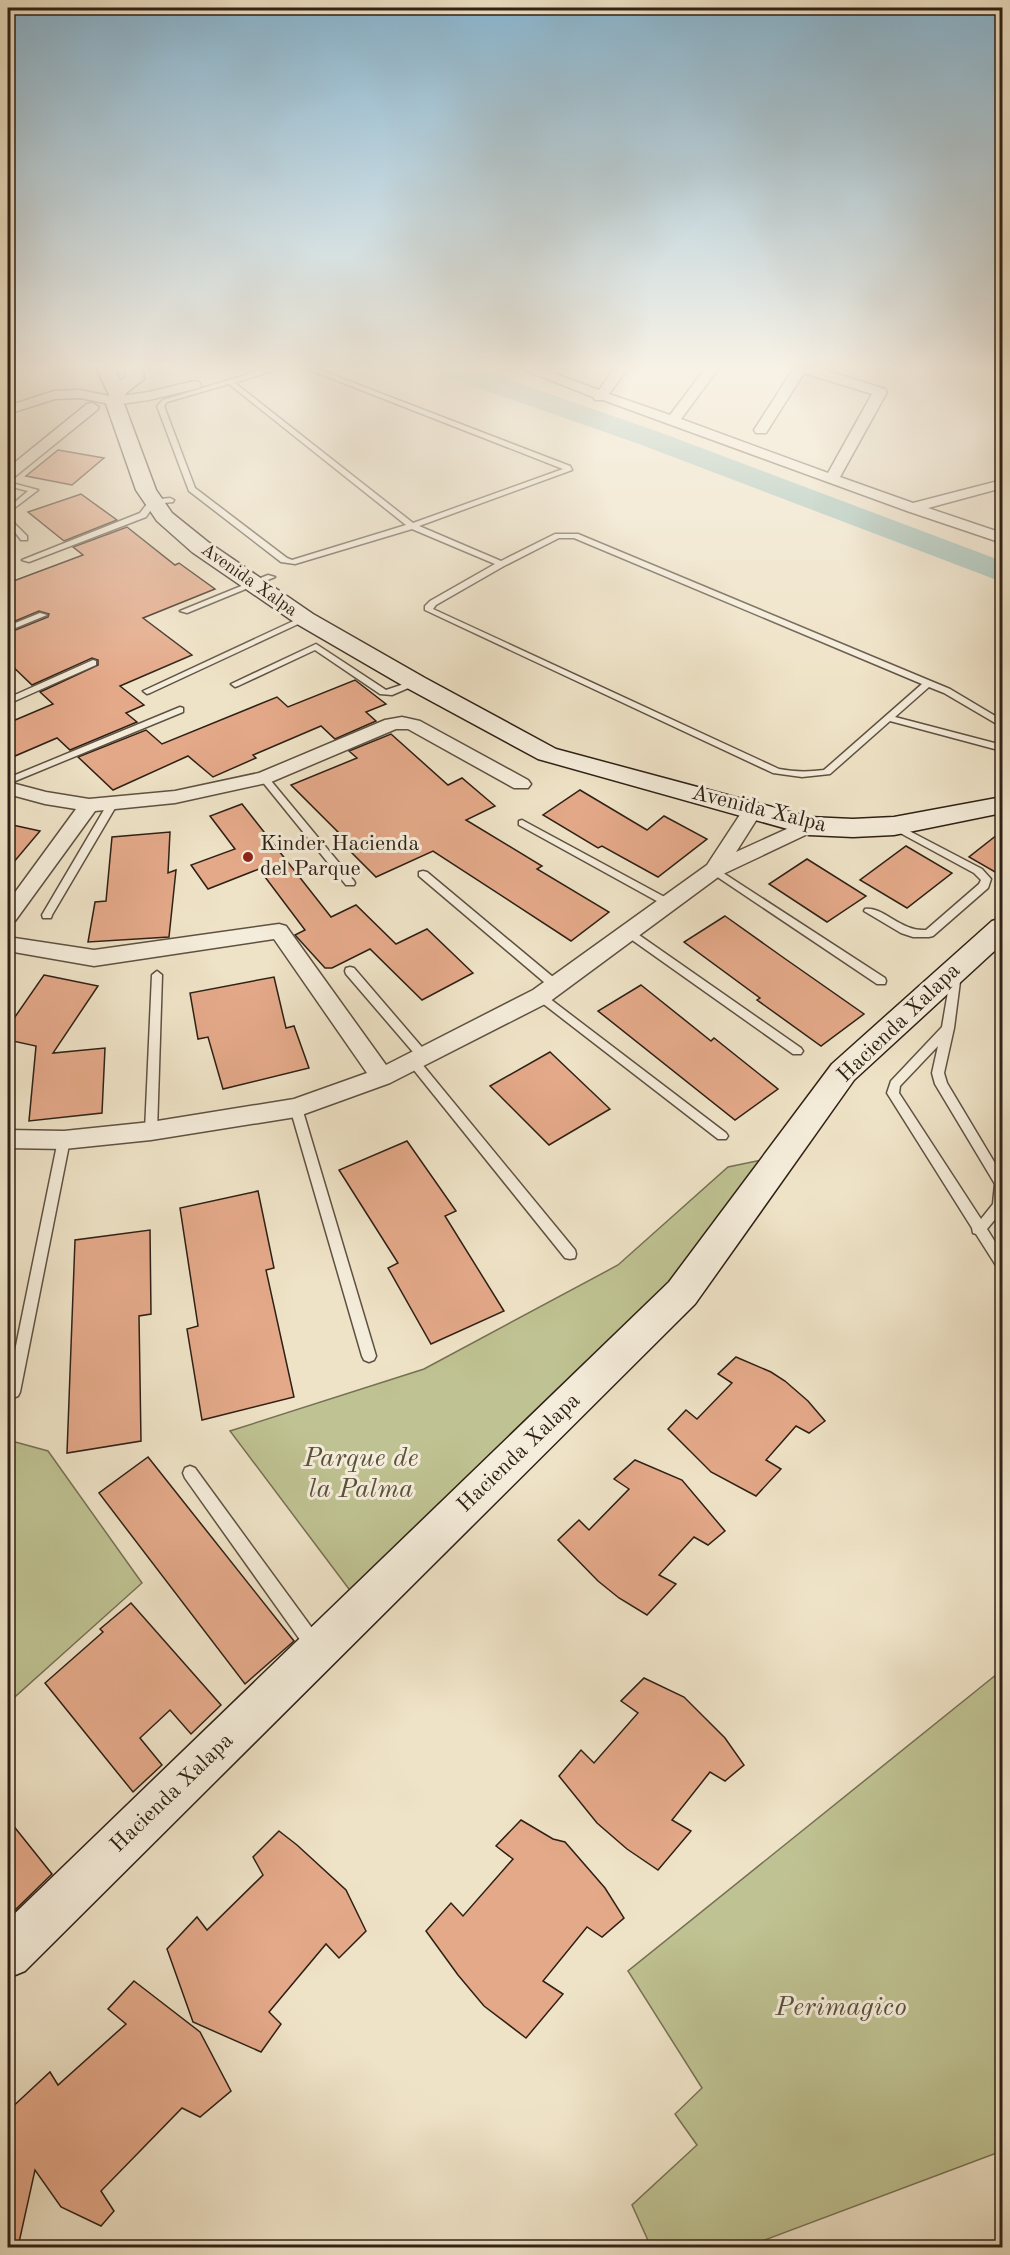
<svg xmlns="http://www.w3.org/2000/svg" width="1010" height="2255" viewBox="0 0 1010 2255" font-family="'Old Standard TT',serif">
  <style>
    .green { fill: #bfc292; stroke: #767154; stroke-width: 1.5 }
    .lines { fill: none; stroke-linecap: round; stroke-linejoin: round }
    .river { fill: #9abeb6; fill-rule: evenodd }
    .building { fill: #e4a989; stroke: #2e2016; stroke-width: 1.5 }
    .lane-casing { stroke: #5e5142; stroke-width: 3 }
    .street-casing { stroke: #5e5142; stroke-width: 3 }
    .secondary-casing { stroke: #2e2016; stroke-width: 3 }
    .lane { fill: #f5eddb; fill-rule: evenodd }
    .street { fill: #f5eddb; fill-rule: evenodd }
    .secondary { fill: #f5eddb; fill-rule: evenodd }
    .poi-dot { fill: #8f2418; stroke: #f5eddb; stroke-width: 2 }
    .labels { text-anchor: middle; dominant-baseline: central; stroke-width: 6; stroke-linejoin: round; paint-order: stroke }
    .far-street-label { font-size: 18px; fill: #2e2016; stroke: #f5eddb }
    .street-label { font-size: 22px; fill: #2e2016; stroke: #f5eddb }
    .poi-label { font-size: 22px; fill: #2e2016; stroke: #f5eddb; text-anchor: start }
    .near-park-label { font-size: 27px; font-style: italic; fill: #5a513b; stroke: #f5eddb }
  </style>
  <rect width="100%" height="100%" fill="#efe3c7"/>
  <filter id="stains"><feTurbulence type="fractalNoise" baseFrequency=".00333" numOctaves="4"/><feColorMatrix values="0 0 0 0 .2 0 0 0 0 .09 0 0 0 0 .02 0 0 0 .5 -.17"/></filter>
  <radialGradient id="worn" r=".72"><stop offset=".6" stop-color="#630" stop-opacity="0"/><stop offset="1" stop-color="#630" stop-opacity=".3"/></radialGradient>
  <!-- green -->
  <g class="green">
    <path d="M766,1159L656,1299L352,1593L230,1431L424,1369L618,1265L728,1167Z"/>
    <path d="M8,1440L48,1451L142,1583L8,1703Z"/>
    <path d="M1002,1670V2151L746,2247H651L632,2205L697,2145L675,2114L702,2088L628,1971Z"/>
  </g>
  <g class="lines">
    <!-- river -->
    <path class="river" d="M427,365H467L659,432L1002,561V582L639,444L430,371Z"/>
  </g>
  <!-- building -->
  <g class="building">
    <path d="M58,450L104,458L72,485L26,476Z"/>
    <path d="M81,494L117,520L64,541L28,512Z"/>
    <path d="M127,527L175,565L179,563L215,589L143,618L192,655L120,686L144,705L126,713L137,722L70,750L57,738L8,759V723L53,704L40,692L98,665V660L92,658L32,685L8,662V633L48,617L49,614L39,611L8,624V583L83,555L73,547Z"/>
    <path d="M355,680L386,704L366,712L376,721L335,739L321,726L253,755L256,758L213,777L188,756L113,790L78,757L146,730L162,744L277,697L288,707Z"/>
    <path d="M391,734L448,785L462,778L495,806L466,820L542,866L537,869L609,912L571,941L433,851L376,877L333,834L338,832L291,785L357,758L349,751Z"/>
    <path d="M580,790L647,830L664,816L707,839L658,877L602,846L598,848L543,815Z"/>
    <path d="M242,804L331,917L356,905L396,944L427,929L473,973L422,1000L370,949L332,968H325L295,935L305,930L259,869L208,889L191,865L235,849L210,816Z"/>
    <path d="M8,824L40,831L8,869Z"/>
    <path d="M1002,831V876L969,857Z"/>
    <path d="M170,832L168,873L176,870L169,937L88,942L95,902L106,901L112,837Z"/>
    <path d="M906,846L952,873L907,908L860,880Z"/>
    <path d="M807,859L866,896L827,922L769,884Z"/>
    <path d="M725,916L784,958L864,1014L821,1046L757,1000L760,998L684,942Z"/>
    <path d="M44,975L98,986L53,1053L105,1048L102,1113L29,1121L36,1046L8,1040V1027Z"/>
    <path d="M274,977L286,1028L294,1026L309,1068L223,1089L208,1037L198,1039L190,993Z"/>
    <path d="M641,985L711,1041L714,1038L778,1089L735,1120L598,1011Z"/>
    <path d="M550,1052L610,1109L549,1145L490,1086Z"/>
    <path d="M407,1141L456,1211L445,1216L504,1311L431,1344L388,1268L398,1263L339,1170Z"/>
    <path d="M258,1191L274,1268L266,1270L294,1397L202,1420L187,1329L198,1326L180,1208Z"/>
    <path d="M150,1230L151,1314L139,1316L141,1441L67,1453L75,1240Z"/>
    <path d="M736,1357L771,1372L785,1381L808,1401L825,1421L809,1433L796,1426L766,1460L781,1469L756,1496L711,1472L668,1429L686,1410L697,1419L732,1383L718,1374Z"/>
    <path d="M148,1457L294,1641L245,1684L99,1493Z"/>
    <path d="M635,1460L682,1480L725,1531L708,1545L694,1537L659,1575L676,1584L647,1615L619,1598L598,1581L558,1540L579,1520L589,1530L629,1489L614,1479Z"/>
    <path d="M131,1603L221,1705L191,1734L170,1710L140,1738L162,1765L133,1792L45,1683L103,1632L100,1629Z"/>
    <path d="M644,1678L684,1697L725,1738L744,1765L725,1781L710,1772L672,1820L691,1831L658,1870L627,1849L597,1823L559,1776L581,1750L594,1763L638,1713L621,1701Z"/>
    <path d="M8,1819L52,1874L14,1911L8,1902Z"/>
    <path d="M521,1820L553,1839L565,1842L605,1888L624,1918L602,1937L587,1927L543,1981L563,1994L526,2038L484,2006L458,1975L426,1931L451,1903L463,1916L513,1859L496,1846Z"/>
    <path d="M279,1831L297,1845L346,1890L366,1931L339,1958L326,1944L269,2012L281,2024L261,2052L193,2022L167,1949L197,1917L207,1930L263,1875L253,1857Z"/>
    <path d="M134,1981L200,2032L231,2091L200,2117L182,2108L101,2191L114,2211L101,2226L61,2207L35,2170L18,2247H8V2111L50,2072L58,2085L126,2024L108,2009Z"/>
  </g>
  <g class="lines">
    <!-- lane casing -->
    <g class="lane-casing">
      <g id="lane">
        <path d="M278,365H289L235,383L413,523L563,469L297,365H307L570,466L572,470L419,526L501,561L555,534H578L950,689L1002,720V727L944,693L929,687L895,717L1002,745V751L890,721L830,774L802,777L773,773L425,610V606L430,601L495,564L412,529L295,564L281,562L189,491L157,406L163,400ZM229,384L406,525L292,560L287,558L195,488L164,406L167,402ZM559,538H574L922,684L824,770C809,772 794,772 779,769L433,609L436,605L504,566Z"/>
        <path d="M8,482L38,490L8,513V508L28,491L8,486Z"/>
        <path d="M170,498L174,500L173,502L155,504L146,517L29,562L22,560L140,513L150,500Z"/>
        <path d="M8,517L27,536V540H21L8,523Z"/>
        <path d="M268,575L275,577L187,613L180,611Z"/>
        <path d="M40,613L47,615L8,631V626Z"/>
        <path d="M302,617L309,619L150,693L147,694L143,691Z"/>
        <path d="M316,644L386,690L416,680L420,683L392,695L380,694L315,650L238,686L235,687L231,684Z"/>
        <path d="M93,660L96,661V665L8,704V698Z"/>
        <path d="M180,707L183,708V712L8,784V778Z"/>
        <path d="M264,775L267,776L354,881L355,883L354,885H346L261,780V776Z"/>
        <path d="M113,800L118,803L52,915L51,918H43L42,915L108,803Z"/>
        <path d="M522,820L672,901L673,903L672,905H664L519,825V821Z"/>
        <path d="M894,823L982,869L991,879L988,888L933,936L929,937H913L901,933L864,911L865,909C883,906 901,932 926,930L979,884L981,880L974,873L891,828V824Z"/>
        <path d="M714,867L885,978L886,981L885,984H877L710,872L709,870Z"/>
        <path d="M423,871L427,872L559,982L560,985L559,988H551L419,876V872Z"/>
        <path d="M629,928L801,1048L803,1051L801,1054H793L625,935L624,932Z"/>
        <path d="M350,967L354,968L427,1053L429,1056L427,1059H419L346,974L345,971L346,968Z"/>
        <path d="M956,970L961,974L954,1028L944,1073L947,1083L1002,1175V1211L987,1229L1002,1253V1268L997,1267L976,1234L973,1233L972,1228L887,1093L891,1081L942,1027L951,974ZM938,1046L932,1073L935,1084L995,1184L993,1204L981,1219L899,1093L900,1086Z"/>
        <path d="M157,971L162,975L157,1131L155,1134H147L145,1131L152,975Z"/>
        <path d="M541,992L726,1133L728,1136L726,1139H718L537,999L535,996L537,993Z"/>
        <path d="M413,1057L417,1058L575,1250L576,1254L575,1258L570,1259L565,1258L409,1064L407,1061L409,1058Z"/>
        <path d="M296,1103L302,1108L376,1356L374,1360L369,1362L364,1360L362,1356L290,1108Z"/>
        <path d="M64,1135L68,1137L70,1140L20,1392L18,1396L13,1398L8,1395V1385L58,1140L60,1137Z"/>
        <path d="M190,1466L195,1468L320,1639L322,1645L320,1651L314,1653L308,1651L185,1478L183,1473L185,1468Z"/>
      </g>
    </g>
    <!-- street casing -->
    <g class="street-casing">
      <g id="street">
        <path d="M512,365H531L599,390L617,365H630L609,394L670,415L708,365H721L681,419L828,473L872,394L804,373L766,433H756L754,430L794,368L792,365H809L885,389L887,392L840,477L913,503L1002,480V488L928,508L1002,533V543L907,511L603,400H595L593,397Z"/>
        <path d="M194,381L199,382L201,385L199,388L149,400L114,405L80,398L55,399L8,414V406L54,391L80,390L114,397L149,392Z"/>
        <path d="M92,403L99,407L97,410L13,478L8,479V468L87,404Z"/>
        <path d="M402,717L420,721L528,780L531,784L528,788H514L408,729H396L271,782L175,803L95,811L15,921L8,923V902L76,809L45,804L8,794V782L46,792L89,799L175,791L259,773L385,720Z"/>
        <path d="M752,805L759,807L762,811L736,852L802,822L809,820L816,822L819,826L816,830L721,875L549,1002L390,1083L296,1117L151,1140L64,1149L8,1148V1130L64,1131L151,1122L294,1099L367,1073L274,939L94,966L8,951V937L94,950L279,924L286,926L386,1065L533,990L707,865L745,807Z"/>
      </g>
    </g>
    <!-- secondary casing -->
    <g class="secondary-casing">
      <g id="secondary">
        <path d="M95,365H113L120,381L126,377L124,365H142L144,379L126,393L123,401L156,490L172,513L208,542L313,614L425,678L556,749L809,817L853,819L894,817L1002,797V813L894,835L853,837L809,835L538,759L407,688L297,624L192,552L157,521L136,490L105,401L109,395Z"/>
        <path d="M1002,918V944L854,1080L695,1304L25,1971L8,1978V1920L669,1282L832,1064L992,921Z"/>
      </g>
    </g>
    <!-- lane -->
    <use href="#lane" class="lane"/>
    <!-- street -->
    <use href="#street" class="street"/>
    <!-- secondary -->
    <use href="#secondary" class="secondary"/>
  </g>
  <!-- sky -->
  <linearGradient id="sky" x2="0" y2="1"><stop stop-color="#89b8d4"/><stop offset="0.54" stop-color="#f8f2e6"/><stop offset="1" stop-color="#f8f2e6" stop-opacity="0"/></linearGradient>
  <rect width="1010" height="681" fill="url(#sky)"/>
  <!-- markers -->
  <circle class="poi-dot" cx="248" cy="857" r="6"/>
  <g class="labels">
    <!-- far-street labels -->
    <g class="far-street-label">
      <text transform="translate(249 580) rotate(35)">Avenida Xalpa</text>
    </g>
    <!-- street labels -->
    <g class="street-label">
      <text transform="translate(759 809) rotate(14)">Avenida Xalpa</text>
      <text transform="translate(899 1023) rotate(-44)">Hacienda Xalapa</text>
      <text transform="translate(519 1453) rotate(-44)">Hacienda Xalapa</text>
      <text transform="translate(172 1793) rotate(-44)">Hacienda Xalapa</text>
    </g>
    <!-- poi labels -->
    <g class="poi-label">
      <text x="260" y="844">Kinder Hacienda<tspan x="260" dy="25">del Parque</tspan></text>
    </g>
    <!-- near-park labels -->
    <g class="near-park-label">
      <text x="361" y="1458">Parque de<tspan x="361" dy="31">la Palma</tspan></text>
      <text x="841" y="2007">Perimagico</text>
    </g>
  </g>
  <!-- margin -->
  <rect width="1010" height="2255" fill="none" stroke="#efe3c7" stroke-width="30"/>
  <rect x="9" y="9" width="992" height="2237" fill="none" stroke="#2e2016" stroke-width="3"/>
  <rect x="15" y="15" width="980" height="2225" fill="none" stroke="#2e2016" stroke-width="1.5"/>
  <rect width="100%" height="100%" filter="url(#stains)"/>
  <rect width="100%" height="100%" fill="url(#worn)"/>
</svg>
